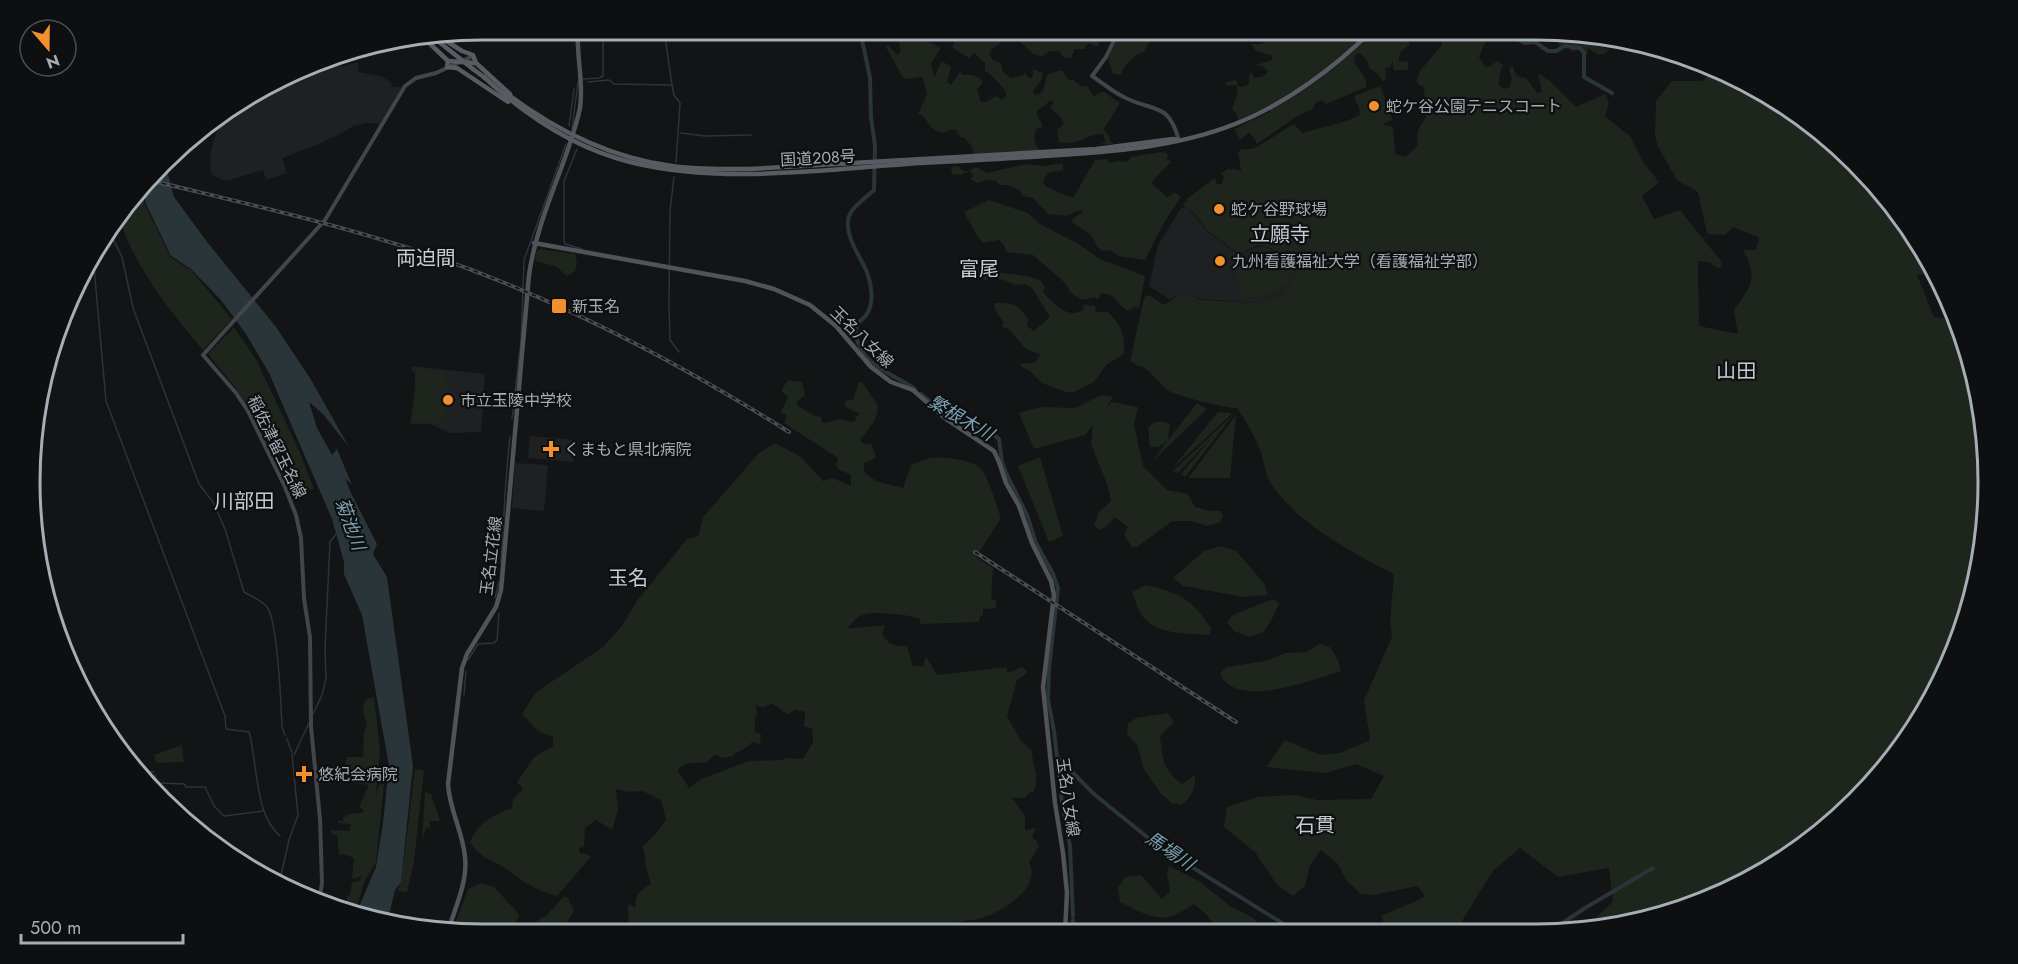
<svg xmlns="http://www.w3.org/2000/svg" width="2018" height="964" viewBox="0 0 2018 964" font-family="Jost,'Noto Sans JP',sans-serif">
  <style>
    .built { fill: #1f2022 }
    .green { fill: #1e251d; fill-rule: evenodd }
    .water { fill: #2a3539 }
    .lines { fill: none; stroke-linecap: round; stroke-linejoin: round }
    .stream { stroke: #2a3539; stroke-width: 1.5 }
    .river { stroke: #2a3539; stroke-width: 4 }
    .secondary { stroke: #42454a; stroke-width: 4 }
    .primary { stroke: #505459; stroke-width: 4.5 }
    .trunk { stroke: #585c62; stroke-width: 4.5 }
    .rail-casing { stroke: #494c51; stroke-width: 4 }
    .rail { stroke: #0e0f10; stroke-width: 1.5; stroke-dasharray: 4.5; stroke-linecap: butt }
    .trunk-bridge { stroke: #585c62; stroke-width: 4.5 }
    .poi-dot { fill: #f28f2e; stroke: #0e0f10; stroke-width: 2 }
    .labels { text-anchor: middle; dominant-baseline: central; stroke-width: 4.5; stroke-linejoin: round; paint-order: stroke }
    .poi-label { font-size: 16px; fill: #a5adb5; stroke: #0e0f10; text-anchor: start }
    .street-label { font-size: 16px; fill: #a5adb5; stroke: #0e0f10 }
    .water-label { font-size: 18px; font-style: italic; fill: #7ba1b1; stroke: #0e0f10 }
    .quarter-label { font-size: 20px; fill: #c6cbd1; stroke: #0e0f10 }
    .rim { fill: none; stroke: #a5adb5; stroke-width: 3 }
  </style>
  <rect width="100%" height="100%" fill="#131415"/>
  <!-- built -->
  <g class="built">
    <path d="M334,55L342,67L358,62V72L380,76L391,82L392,87H402L380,124L367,123L353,126L341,134L324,141V142L282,158L287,173L266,180L263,170L230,180H223L214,176L211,173L210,158L212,147L218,128L228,112Z"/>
    <path d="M1181,208H1188L1207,231L1239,255L1254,248L1264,246L1274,250L1300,276L1282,294L1259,303L1201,299L1190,295L1174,297L1170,300L1149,286L1158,245Z"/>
    <path d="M412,366L485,374L481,432L450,433L430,424H410L415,386V373L411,369Z"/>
    <path d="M530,436L575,440L573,462L528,458Z"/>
    <path d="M515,463L548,465L544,511L512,508Z"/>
  </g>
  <!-- green -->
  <g class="green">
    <path d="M974,30H995L996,41L1002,42L991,50L989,55L994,61L1001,63L1003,72L1011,78L1024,75V72L1029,78L1033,77V69L1043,73L1042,79L1033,91L1035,95C1046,93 1044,84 1047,75C1063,70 1060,66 1069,81L1074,79V81L1083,87L1087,86L1094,97L1098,93L1104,92L1120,103L1104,129L1110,137L1109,140L1113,144H1100L1106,142L1103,134C1085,133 1080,147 1059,142L1057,130L1064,124L1060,117L1050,107L1054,102L1051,100L1036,112L1043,127L1036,129C1033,138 1034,144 1041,151L973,155C975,147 968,143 964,137L961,138L956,130C950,129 947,133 941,132C928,131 928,116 918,114L927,94L923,78L921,77L907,79L903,78L886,47L888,45L897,55L901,52L898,40H900L907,35L910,42C922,37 931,43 941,48L931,63L934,77L942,61L951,67L947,82L951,85L960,72L963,75C971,75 977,74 983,82L977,90L981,102H985L997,96L1002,100L1006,96V91L989,73L985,72V63L974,53L969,58L952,47L955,40L962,38L961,35L972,34L976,35Z"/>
    <path d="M1017,30H1057L1062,34L1074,30H1082L1078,33L1083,41L1100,35L1102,39L1097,47L1089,43L1084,49H1075L1071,58L1063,57L1060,52C1053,50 1046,51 1042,57L1032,53C1027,46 1021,45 1016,36L1019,34Z"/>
    <path d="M1121,30H1124L1123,35L1128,40L1136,30H1160L1158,33L1153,35L1144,52L1138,54L1130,61L1123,69L1121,75L1113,74L1108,58Z"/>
    <path d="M1291,30H1369C1334,70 1286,99 1238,120L1237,114L1232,110L1238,91L1236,85L1227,86L1225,82L1236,80L1238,86L1242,87L1249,84V75L1252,73L1254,78C1261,76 1263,79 1268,71L1262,66L1256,65L1272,60V56L1264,53L1257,52L1251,44H1262L1270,34L1287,38L1290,36Z"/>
    <path d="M1374,30L1412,31L1409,45C1403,49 1398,53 1399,61L1409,62L1408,70H1395L1393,69V62H1392L1390,67L1385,68L1386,79L1382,81L1379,75L1369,68C1368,60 1366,57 1358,53L1354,57V61L1366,80V87L1326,104L1323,101L1316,102L1313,109L1296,117L1257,144L1254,138L1249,133L1240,140L1234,129C1286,105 1335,73 1374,30Z"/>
    <path d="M1472,30H1496L1493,37L1487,39L1479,57L1486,68L1498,61L1503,66C1499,72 1499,78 1499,86L1504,89L1510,87L1512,79L1509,71L1512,65L1517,76L1526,78L1537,93L1542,92L1538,73L1550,81L1576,107L1605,94L1609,103L1605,116L1631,137L1643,162L1659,182L1642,196L1654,219L1680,210L1721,261L1722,267L1718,268L1709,262L1698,261L1699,326L1738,334L1734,310C1752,284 1758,279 1743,250H1756L1759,238L1733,227L1725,235L1707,234L1698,192L1677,180L1658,147L1655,136L1656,101L1672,81H1703L1715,67L1787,106L1856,163L1912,231L1934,272L1917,275L1934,317L1952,320L1958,343L1963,374L1971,379H1975L1979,394L1988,482L1979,571L1953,655L1895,757L1811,840L1709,899L1595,930H1584L1613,901L1609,868L1558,877L1520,848L1492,872L1456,931H1387L1381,916L1425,897L1418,886L1374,895L1361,894L1347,881L1337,863L1321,850L1310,865L1305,886L1293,896L1277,885L1255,852L1224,827L1227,807L1257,797L1295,795L1317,800L1371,799L1384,776L1356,764L1326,773L1266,767L1285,740L1320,755L1340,753L1370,740L1364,700L1392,637L1390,622L1394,574C1355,555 1290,519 1269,480C1265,472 1264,462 1261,453C1256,437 1246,422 1237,408C1228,409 1172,395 1166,389C1159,383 1154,375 1146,369C1141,366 1135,365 1130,361L1144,298L1147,295L1151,296L1164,305L1179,295H1190L1201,300L1259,303L1282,294L1299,276C1289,265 1274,242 1257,246C1251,248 1245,252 1239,254L1207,230L1191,210L1183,206L1188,198L1215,178L1217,184H1222L1224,176L1221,173L1227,170L1228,168L1230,170L1235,169L1241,171L1238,152L1242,149H1253L1294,124L1302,133L1347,121L1361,114L1354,96L1380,86L1387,103L1389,102L1392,120L1382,124L1393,127L1395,154L1406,157L1418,145L1417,136L1419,128L1426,117L1424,87L1419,85L1416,81L1420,71L1441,46L1442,40L1454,35L1462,43L1464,35Z"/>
    <path d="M1549,31L1568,33L1570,38L1575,40L1581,34L1599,36L1596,43L1598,45L1600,42L1604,48L1608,49L1606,53C1598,57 1594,51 1587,48L1588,54L1582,52L1580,49L1572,52L1570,50L1569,45L1561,46L1550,36Z"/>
    <path d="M1161,152L1168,154L1167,160L1172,161L1153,180L1152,184L1167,197L1170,196L1174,192L1181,197L1162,226L1145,260L1118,256L1110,250L1103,251L1098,248L1090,234L1071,222L1076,216L1082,213V210L1075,212L1067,216L1048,214L1033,198L1023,196L1019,190L1007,185H1000L996,181L987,180L977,183L970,179L973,176L970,171L961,175L952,174L951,167L958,166L963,171H968L976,167L987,173L1026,164L1045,166L1063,163V170L1048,173L1043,182L1046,187L1073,198L1095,160L1108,159L1109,163L1118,161L1128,162L1131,157Z"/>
    <path d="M143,192L145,205L171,258L191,270L232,319L203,350C170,311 134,267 119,217Z"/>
    <path d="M989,200L1028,213L1040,224L1077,243L1100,259L1145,276L1139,308L1135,307L1127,311C1117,304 1114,292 1101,294L1098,299L1094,297L1082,300L1072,294L1064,282L1033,255L1006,252L1004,245L999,240L983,243L977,236L964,212Z"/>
    <path d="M540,249L575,254L577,264L575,271L567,276L555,266L535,261L536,252Z"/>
    <path d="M1277,256C1280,259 1286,262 1288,266C1302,289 1254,299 1240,298L1237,272Z"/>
    <path d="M977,267C997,275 1020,272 1040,280L1045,287L1043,291C1051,303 1069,320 1083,310L1084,305L1095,306L1096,312H1108C1121,324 1125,336 1124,354L1107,364L1094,382L1074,392H1066L1042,383L1031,372L1020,366L1023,363C1032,364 1037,364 1040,354L1026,349L1008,328L1004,329L1002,326L1004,323L995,310L994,303C1013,303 1016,302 1028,319L1027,326L1034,331L1050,317L1032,288L1025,284L1015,285L1004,280L988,278L985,281L973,270L974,268Z"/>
    <path d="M234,327L257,361L300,453L314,489L291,494L260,427L235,387L208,354Z"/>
    <path d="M416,369L447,372L446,388H441L440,405H447L446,418L439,417V423L411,421L417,384Z"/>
    <path d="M788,380L802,382L805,395L798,401L797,405L813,415L821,417L823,423L841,419L851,422H854L856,419L855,417L860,414L845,407V401L853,400L859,381L863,383L878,406C878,421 868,429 860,440L864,444L871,443L876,457L872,460L864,463V472L876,481L903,488L911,465C917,463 923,460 929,458C942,456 974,459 982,470C991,484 995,502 1001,518L976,557L993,568L991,598L996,601V608L983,609V615L980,617L979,622L921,624L919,618C907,615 873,610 862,615C856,618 852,623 847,628C860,629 872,625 885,626L882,634C888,645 896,646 907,646L913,666H923L926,656L937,675L1006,667L1008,673L1022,667L1027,671L1026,674L1017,680L1007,716L1021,741L1032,751C1032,765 1041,779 1033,793L1030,792L1025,798H1012L1025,816V830L1036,828L1032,837L1037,841L1039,846L1029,863C1043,888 1000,913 979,919C972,921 965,919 957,923C953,926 950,929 946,932L629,933L628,904L636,907C634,894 641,890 651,884L647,871L643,846L655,835L666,820L661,800L643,791L628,792L616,789L618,810L612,830L596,820L585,828L584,846L579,849L580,853L587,854L591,857L557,896C532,889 523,881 503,867C488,857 482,860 470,842C478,823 494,814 512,808L513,799L523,789L517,782L534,757L553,746V737L538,731L522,714L535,693L603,647L621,627L637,601L686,540L699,535L703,517L759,453L775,443L801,457L823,481L833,478L851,486V475L838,469L836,465L838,458L784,423L787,416L781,412L788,397L782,392V389ZM770,704H773L787,714L796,710L805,712L804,727L812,728L813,742L803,759L785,758V760L749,761L699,780L689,788L678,771C683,761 696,763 706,763L715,754L722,758L733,756C738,749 748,750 752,742L760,744L761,734L755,732V718L758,713L755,706L764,707Z"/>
    <path d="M1101,395L1113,397L1106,408L1112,402L1138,407L1134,424L1143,466L1167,490L1188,494L1195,507L1210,511H1220L1223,515L1221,522L1207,526L1191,521H1172L1137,547H1132L1124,535L1128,527L1115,517L1107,526L1099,530L1094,525L1099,512L1111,501L1107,484L1091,444L1093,425L1085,435L1034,449L1019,413L1040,407L1075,408Z"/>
    <path d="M1197,403L1207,409L1153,461L1167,441L1159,447H1150L1148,428C1155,420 1161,421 1170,424L1168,440Z"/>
    <path d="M1218,412L1233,413L1171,470Z"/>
    <path d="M1234,414L1185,477L1181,474L1213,436L1178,473L1173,471Z"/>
    <path d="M1236,415L1230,478H1188Z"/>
    <path d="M1040,457L1063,536L1049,542L1018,466Z"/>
    <path d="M1221,546L1236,551L1264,583L1268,595L1244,597L1183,586L1173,578L1204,551Z"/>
    <path d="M1146,585C1180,593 1192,599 1211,628L1210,635C1189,633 1159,636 1143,617C1138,611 1135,599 1132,592Z"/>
    <path d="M1270,600H1275L1279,604L1273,617L1264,632L1250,637L1234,631L1227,622L1233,615Z"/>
    <path d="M1320,644L1330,647L1338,660L1341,671C1315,679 1234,711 1220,673L1227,667L1265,661L1286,653L1306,652Z"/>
    <path d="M374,697L380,749L376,796L379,785L384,784L376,863L365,880L355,913L345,911L347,896L350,895L352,882L359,881L362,876L352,879L354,858L344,854L339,855L337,835L331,834V830L349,831L351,824L338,823V821H343V818L348,814L361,813L364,810L359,807L369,785L345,781L346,757H363L364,732L367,725L363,710L365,700Z"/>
    <path d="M1168,713L1174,722L1160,736C1163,758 1162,770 1182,784L1195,775C1195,789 1192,797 1181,805L1172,803L1161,794L1144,769L1137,745L1127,734L1128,724L1136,718Z"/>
    <path d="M182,745L184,762L156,763L154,755Z"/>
    <path d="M415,769L424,770L414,861L407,892L397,891L401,882Z"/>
    <path d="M425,792L431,794L440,821H430V827L426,828L422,840Z"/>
    <path d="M1169,866L1199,881L1231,907L1252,917L1266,931H1218L1206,914L1194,904C1187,908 1179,913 1172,916C1155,922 1135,909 1120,902L1118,888L1125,877L1141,875L1162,899L1170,892L1167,873Z"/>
    <path d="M482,883L494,887L517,912L519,917L510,934L457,931L456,921L468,889Z"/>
    <path d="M564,896L568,898L574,911L565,925L569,934H535L529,926L547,915Z"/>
  </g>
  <!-- water -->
  <path class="water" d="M166,167L174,197L208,243L276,327L310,378L349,447L323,414L309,402L317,428L332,455L337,449L352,485L345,478L351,493L377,544L373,554L387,577L413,766L401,882L395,890L387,923L364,916L363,907L356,914L376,867L383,823L389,766L362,615L344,574V562L332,519L269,373L246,334L221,300L191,269L171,256L146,204L144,191Z"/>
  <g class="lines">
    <!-- stream -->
    <g class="stream">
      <path d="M664,30L672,85L674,95L680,103L676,162"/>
      <path d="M583,79L599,78L603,76V30"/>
      <path d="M588,82L609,80L614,84L671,85"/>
      <path d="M569,126L574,89"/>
      <path d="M572,129L578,82"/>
      <path d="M681,133L705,136L751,135"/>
      <path d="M577,149L564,181V240L565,244L582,249"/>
      <path d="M674,177L670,211L669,305L670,340L679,352"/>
      <path d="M108,229L122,257L133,308L199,484L213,502L225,529L244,592C251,596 263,601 267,607C278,621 281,706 282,727L285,735"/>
      <path d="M93,256L106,401L225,716L226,729L249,732C258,764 254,814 280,836"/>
      <path d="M512,419L521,341L524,260L566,144"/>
      <path d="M501,562C504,520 505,478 510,437"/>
      <path d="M495,598L499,582"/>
      <path d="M468,660L478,644L494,643L497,640L499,613"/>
      <path d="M464,695L466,671"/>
      <path d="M312,716L322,695L326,679L325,648L330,542L336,534"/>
      <path d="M287,739L292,753"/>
      <path d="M294,755L309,723"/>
      <path d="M141,771L154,772"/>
      <path d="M155,775L157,783"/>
      <path d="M161,783L184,784L186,787H205L214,806L224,816L263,811"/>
      <path d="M279,884L289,840L298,815L292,755"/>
    </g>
    <!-- river -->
    <g class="river">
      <path d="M860,30L870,78L871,117L875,146L874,190C865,199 849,208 848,221C846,246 870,264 871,290C872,297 871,306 868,312C866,317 862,319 859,322C852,331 858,344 863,352C874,370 899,377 915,389"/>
      <path d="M1514,30L1518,39L1525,43L1535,42L1548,51H1556L1565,46L1580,48L1584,53V77L1612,93"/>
      <path d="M921,394L938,408L967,426L973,425L983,427L999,439L1002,462L1006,473L1027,515L1036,543L1053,574L1058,588L1049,668L1048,700L1054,731L1062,802L1070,846L1073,916"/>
      <path d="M1057,757L1094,794L1158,846L1295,931"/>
      <path d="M1552,930L1585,908L1653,868"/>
      <path d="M1072,932L1073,920"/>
    </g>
    <!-- secondary -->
    <g class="secondary">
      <path d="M1119,30L1106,57L1092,76C1104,84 1115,94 1128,99C1157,112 1168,103 1179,140"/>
      <path d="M319,903L322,883L320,819L311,727L310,637L304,599L301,538L296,515L284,485L248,411L236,393L203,355L325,220L405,86L416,78L436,73L473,56"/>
    </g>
    <!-- primary -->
    <g class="primary">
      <path d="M534,243L745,281L774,289L810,305L836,326L871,367L891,382L913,390L946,419L994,451L999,462L1006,483L1019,506L1032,543L1051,581L1054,595L1043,687L1055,803L1063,853L1067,893L1065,932"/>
      <path d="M448,931C455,908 468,881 465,857C463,832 449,809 448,784L462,668L467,654L496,607L501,590L529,275C535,232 553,192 567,152C572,137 577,123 580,108C584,82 576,56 578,30"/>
    </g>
    <!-- trunk -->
    <g class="trunk">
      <path d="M440,37L462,51L473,55L476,63L510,94"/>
      <path d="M425,39L448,61L447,67L457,68L508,102"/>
      <path d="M448,61L475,63"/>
      <path d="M473,69L485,78"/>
      <path d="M484,77C526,116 574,148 630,162C722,185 826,169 920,163C961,161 1002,159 1044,156C1109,152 1174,148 1235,124C1284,105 1336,67 1372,30"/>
      <path d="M506,93C555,130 611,158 672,166C698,170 724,169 750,169L1096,149L1173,139L1178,140"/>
    </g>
    <!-- rail casing -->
    <g class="rail-casing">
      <g id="rail">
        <path d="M153,181C243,203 333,223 421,252C551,295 673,359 789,432"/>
        <path d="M975,552L1236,722"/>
      </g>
    </g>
    <!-- rail -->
    <use href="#rail" class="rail"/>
    <!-- trunk-bridge -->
    <path class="trunk-bridge" d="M434,38L473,69"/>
  </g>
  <!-- markers -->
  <g class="poi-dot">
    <circle cx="1374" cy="106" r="6"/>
    <circle cx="1219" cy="209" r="6"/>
    <circle cx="1220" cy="261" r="6"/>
    <rect x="551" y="298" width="16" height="16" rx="3"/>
    <circle cx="448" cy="400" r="6"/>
    <path d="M548 440h6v6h6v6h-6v6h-6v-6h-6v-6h6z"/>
    <path d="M301 765h6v6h6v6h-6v6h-6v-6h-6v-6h6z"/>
  </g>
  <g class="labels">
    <!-- poi labels -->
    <g class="poi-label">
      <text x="1386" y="106">蛇ケ谷公園テニスコート</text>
      <text x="1231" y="209">蛇ケ谷野球場</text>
      <text x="1232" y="261">九州看護福祉大学（看護福祉学部）</text>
      <text x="572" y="306">新玉名</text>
      <text x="460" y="400">市立玉陵中学校</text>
      <text x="564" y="449">くまもと県北病院</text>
      <text x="318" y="774">悠紀会病院</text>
    </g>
    <!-- street labels -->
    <g class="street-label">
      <text transform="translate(818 158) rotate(-3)">国道208号</text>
      <text transform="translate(862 337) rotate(44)">玉名八女線</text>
      <text transform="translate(277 447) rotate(64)">稲佐津留玉名線</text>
      <text transform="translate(491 556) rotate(-83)">玉名立花線</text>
      <text transform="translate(1068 797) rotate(82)">玉名八女線</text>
    </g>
    <!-- water labels -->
    <g class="water-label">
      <text transform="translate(961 418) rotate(30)">繁根木川</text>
      <text transform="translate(350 524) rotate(70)">菊池川</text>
      <text transform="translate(1170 851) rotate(34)">馬場川</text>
    </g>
    <!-- quarter labels -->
    <g class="quarter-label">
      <text x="1280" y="234">立願寺</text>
      <text x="426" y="258">両迫間</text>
      <text x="979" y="269">富尾</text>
      <text x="1736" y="371">山田</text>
      <text x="244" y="501">川部田</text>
      <text x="628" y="578">玉名</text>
      <text x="1315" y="825">石貫</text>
    </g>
  </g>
  <!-- crop -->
  <path d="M0 0H2018V964H0ZM482 40H1536A442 442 0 0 1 1978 482V482A442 442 0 0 1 1536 924H482A442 442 0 0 1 40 482V482A442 442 0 0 1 482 40Z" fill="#0e0f10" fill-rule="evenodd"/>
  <path class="rim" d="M482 40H1536A442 442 0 0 1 1978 482V482A442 442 0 0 1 1536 924H482A442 442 0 0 1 40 482V482A442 442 0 0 1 482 40Z"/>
  <!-- north arrow -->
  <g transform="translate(48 48) rotate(160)"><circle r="28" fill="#0e0f10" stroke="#4a4e52" stroke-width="1.5"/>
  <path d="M0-4.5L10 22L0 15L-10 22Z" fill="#f28f2e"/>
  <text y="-9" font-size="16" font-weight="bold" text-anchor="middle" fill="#a5adb5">N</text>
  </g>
  <!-- scale -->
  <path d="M21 934v9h162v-9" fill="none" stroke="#a5adb5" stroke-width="3"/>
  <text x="30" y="934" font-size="18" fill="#a5adb5" stroke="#0e0f10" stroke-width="4.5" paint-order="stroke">500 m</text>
</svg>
